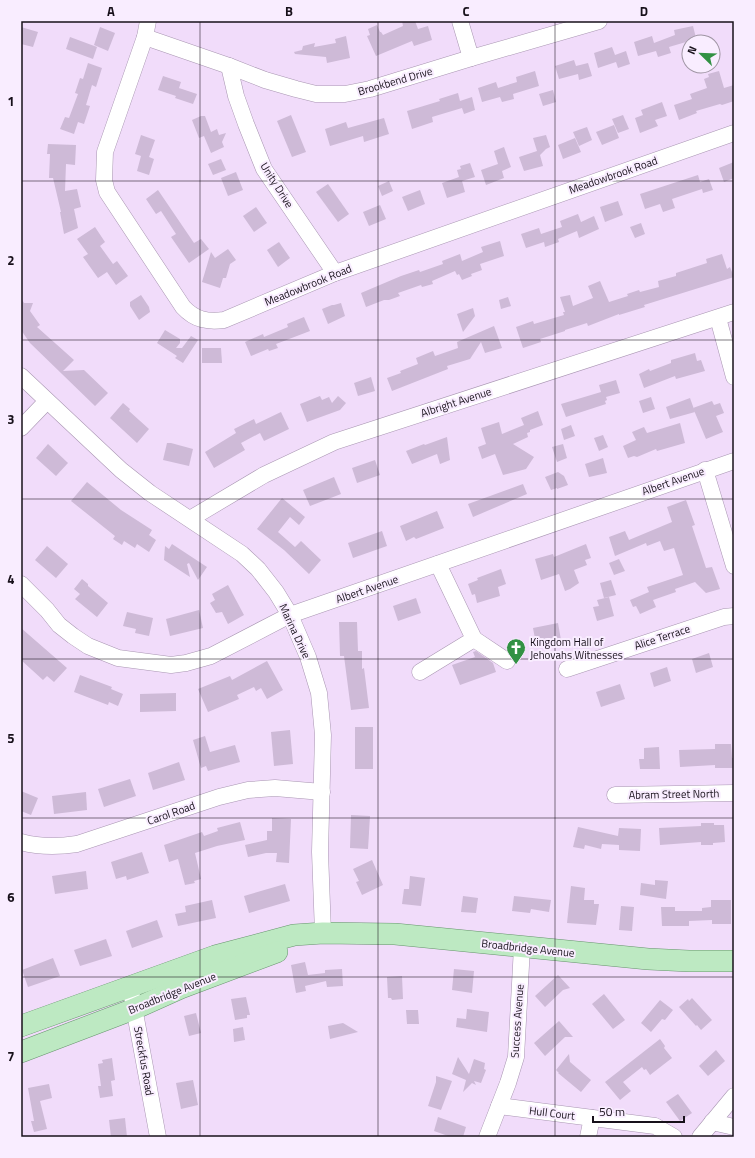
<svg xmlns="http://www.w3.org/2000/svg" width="755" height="1158" viewBox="0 0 755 1158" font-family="'Titillium Web',sans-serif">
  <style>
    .building { fill: #cebad7 }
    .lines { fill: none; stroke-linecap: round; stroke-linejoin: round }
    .minor-casing { stroke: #a996b2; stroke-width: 17 }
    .major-casing { stroke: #66946d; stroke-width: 22 }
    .minor { stroke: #fff; stroke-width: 16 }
    .major { stroke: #bde9c2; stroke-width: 21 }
    .grid { fill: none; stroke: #17101a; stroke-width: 1; stroke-opacity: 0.55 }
    .labels { text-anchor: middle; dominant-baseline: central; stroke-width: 4; stroke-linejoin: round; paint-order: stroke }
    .street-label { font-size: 11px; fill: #17101a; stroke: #f9edff }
    .poi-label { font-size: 11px; fill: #17101a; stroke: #f9edff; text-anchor: start }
    .neatline { fill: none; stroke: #17101a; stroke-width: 1.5 }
    .grid-label { font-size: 13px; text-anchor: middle; font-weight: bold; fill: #17101a }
  </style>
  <rect width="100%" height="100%" fill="#f1dcfa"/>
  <!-- building -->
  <g class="building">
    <path d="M402,21H415L418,29L428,26L432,40L414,46L412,41L376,56L367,36L370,35L368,29L377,25L380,32H381L383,35L403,26Z"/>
    <path d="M693,26L697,42H686L669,47L671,53L658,57L656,51L638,56L634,42L652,36L654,43L675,35L674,30Z"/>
    <path d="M21,27L38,32L33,47L21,44Z"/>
    <path d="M100,27L115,33L108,51L94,45Z"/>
    <path d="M346,36L350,58L327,63L326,57L295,54L294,52L302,50L303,46L315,43L314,47L336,43L335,39Z"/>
    <path d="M70,37L97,47L93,59L66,49Z"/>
    <path d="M612,47L615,55L626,51L630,64L618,68L616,62L598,68L594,53Z"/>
    <path d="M574,60L576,66L588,63L592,76L579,80L578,74L559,79L555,66Z"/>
    <path d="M88,63L102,68L96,87L92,85L86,105L90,106L84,124L78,122L74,134L60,129L65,117L69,118L78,94L75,93L80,78L83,79Z"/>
    <path d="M535,71L539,86L513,94L514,99L502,102L500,97L482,102L478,88L496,82L498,88L517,82L516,77Z"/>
    <path d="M719,71L724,88L734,85V101L722,105L720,104L696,111L697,113L679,120L674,105L692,99L690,94L707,88L704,79L709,77L708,74Z"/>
    <path d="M163,76L181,82L177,94L179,88L197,94L193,104L175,98L176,96L158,90Z"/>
    <path d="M553,90L556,102L543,106L539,94Z"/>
    <path d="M458,93L460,101L472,97L475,110L464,114L462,108L432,117L433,122L412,129L407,111L440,101L439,99Z"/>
    <path d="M662,102L667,116L655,120L658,126L640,133L635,118L643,115L641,110Z"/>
    <path d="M291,115L306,152L292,157L277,121Z"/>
    <path d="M623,115L629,129L618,133L612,119Z"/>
    <path d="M201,116H205L211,132L217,129L219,135L226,133L222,142L224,147L211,153L204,136L199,138L192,120Z"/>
    <path d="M384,118L389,134L364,142L363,136L330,146L325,129L346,122L348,128Z"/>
    <path d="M614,125L619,138L602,145L596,132Z"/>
    <path d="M587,127L592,140L579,146L573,132Z"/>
    <path d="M141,135L155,140L149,157L154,159L149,175L137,171L141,156L135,154Z"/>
    <path d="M546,135L550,147L546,149L540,155L543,166L524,171L519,157L537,151L533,138Z"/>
    <path d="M575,138L581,152L563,159L558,145Z"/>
    <path d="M48,144L76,145L75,165L66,164L65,191L77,189L81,207L74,209L78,228L64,234L60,212H61L53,178H49L50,154H47Z"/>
    <path d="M504,147L511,167L502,171L504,178L486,185L481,170L498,164L494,151Z"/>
    <path d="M221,159L226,170L213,175L208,164Z"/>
    <path d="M734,162V178L724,182L719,168Z"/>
    <path d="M470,163L475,177L462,181L465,192L447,198L442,183L459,177L457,170L461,169L460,166Z"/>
    <path d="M236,172L243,190L228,196L221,178Z"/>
    <path d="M698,175L700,182L709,179L713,190L703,193L702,189L672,199L675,208L663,212L660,204L645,209L640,194Z"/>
    <path d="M389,181L393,191L382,196L378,186Z"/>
    <path d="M328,184L349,214L338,222L316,192Z"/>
    <path d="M158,190L194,243L201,239L209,249L189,263L171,237L176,234L161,211L156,214L146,199Z"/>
    <path d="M420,190L425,204L408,211L402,197Z"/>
    <path d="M618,201L623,215L605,222L600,207Z"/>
    <path d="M380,205L386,219L369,226L363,212Z"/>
    <path d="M256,207L267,223L254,232L243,216Z"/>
    <path d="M578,214L581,222L594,216L599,229L579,238L577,231L558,239L559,242L545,247L544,242L526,248L521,234L539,228L541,234L562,227L560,221Z"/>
    <path d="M641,223L645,234L635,238L630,227Z"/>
    <path d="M95,227L105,242L100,246L113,264L117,261L128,276L116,285L107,272L98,278L83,257L88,254L77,239Z"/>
    <path d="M500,241L504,256L480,264L482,270L471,274L472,276L462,280L459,274L457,275L455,271L432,281L433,284L422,287L421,285L398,293L400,296L389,300H384L366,307L361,293L401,276L419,270L420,272L443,264L442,261L460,254L462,261L483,252L481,247Z"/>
    <path d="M279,242L290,258L278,267L267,250Z"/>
    <path d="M228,249L236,260L230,264L226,278H223L220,288L202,282L211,252L215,258Z"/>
    <path d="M722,254L727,269L730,267L734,277L644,305L645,307L619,315V314L588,326L587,323L565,330V331L540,339L541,342L523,348L516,327L533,321L534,324L564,315L563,312H565L560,297L570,295L573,306L593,298L588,286L600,281L609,302L628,296L627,294L639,290L640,292L659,287L658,281L676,276V273L707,263L706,259Z"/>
    <path d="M141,295L149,307L150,312L139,320L130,306V302Z"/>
    <path d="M508,297L511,306L501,309L499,300Z"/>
    <path d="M21,298L24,303H33L30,311L40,325L37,327L74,360L63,371L84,370L108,393L95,406L30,343L21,330Z"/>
    <path d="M341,303L345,316L328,324L322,309L332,305H334Z"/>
    <path d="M473,308L475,316L463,332L457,314Z"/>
    <path d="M304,317L310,331L276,344L278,348L269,351L268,349L251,356L245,342L263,334L264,337L288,327L287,324Z"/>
    <path d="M494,326L502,348L485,353L481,342L470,359L447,366L448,369L392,391L387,378L401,373L400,371L418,364L416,358L433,351L435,356L458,348L457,342Z"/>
    <path d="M165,330L180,339V343L176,348H182L191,336L198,340L183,363L175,358L177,356L157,343Z"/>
    <path d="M202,348H221L222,363H202Z"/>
    <path d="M695,353L697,361L701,360L705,371L676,379L675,376L644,388L639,374L649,369L650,371L671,363V360Z"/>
    <path d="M371,377L375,391L358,396L354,383Z"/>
    <path d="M616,380L620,393L606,397L607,400L605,401L606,404L566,417L561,404L601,392L599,385Z"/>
    <path d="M320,396L322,400L329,397L332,403L338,396L346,403L340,410L307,422L300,404Z"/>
    <path d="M651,397L655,409L643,413L639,401Z"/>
    <path d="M690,398L695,412L670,419L666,407Z"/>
    <path d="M712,401L714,405L720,403L724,413L716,416L723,432L706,439L693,408Z"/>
    <path d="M123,403L130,409L129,411L149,429L137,443L110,418Z"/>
    <path d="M538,411L543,425L530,430V432L527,433L528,437L513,444L534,457L526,469L503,475L495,454L482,459L478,447L486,444L481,428L499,422L502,434L524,425L521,418Z"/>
    <path d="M281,412L289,429L264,441L260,433L241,443L245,450L214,468L205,452L236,433L234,429L254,419L256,424Z"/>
    <path d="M680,423L685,443L657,451L656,449L637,457L634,456L628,458L623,446L636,440L632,432L644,427L647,433Z"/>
    <path d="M571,425L575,436L564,440L561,429Z"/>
    <path d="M603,435L608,447L599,451L594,438Z"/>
    <path d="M447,437L450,460L440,464L437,454L412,464L406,451L424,444L425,445Z"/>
    <path d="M167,443H171L193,449L189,466L163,460Z"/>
    <path d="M48,444L68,463L56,476L36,458Z"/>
    <path d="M563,444L567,458L557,462L552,447Z"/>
    <path d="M603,458L607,473L589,477L585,464Z"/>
    <path d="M375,460L380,475L357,483L352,468Z"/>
    <path d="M558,472L564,476L568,485L557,489V488L551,490L545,477Z"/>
    <path d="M334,477L341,494L310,506L303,490Z"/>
    <path d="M87,482L121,510L152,530L149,535L156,540L149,552L137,544L135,548L124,541L122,545L113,539L115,536L71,501Z"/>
    <path d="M523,484L527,494L473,517L468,504Z"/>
    <path d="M282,498L305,517L299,525L290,517L278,532L295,547L301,541L321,560L309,574L284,550L257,529Z"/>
    <path d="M686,500L695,525L692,526L706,568L712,567L720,589L706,593L695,582L675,589L676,592L653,600L656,607L640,614L636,606L633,607L630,600L649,592L647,587L683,575L674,548L664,551L660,541L647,546L646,543L615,556L609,537L625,531L629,540L672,522L667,507Z"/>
    <path d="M437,511L444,528L416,539L414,537L406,541L400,526Z"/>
    <path d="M382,531L387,546L353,558L348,543Z"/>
    <path d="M172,544L207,567L198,580L189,563L187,564L190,577L164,560L165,546L169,549Z"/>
    <path d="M586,544L591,558L585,560L587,565L574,570L579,583L570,589L565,591L559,574L541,580L535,559L553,554L554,557Z"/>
    <path d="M47,546L68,564L56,578L35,560Z"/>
    <path d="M619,559L625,571L614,575L609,563Z"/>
    <path d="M501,569L506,584L498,587L500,596L477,603L475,594L472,595L468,584L478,580L477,578Z"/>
    <path d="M82,579L88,584V586L108,603L97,617L75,599L80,594L74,589Z"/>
    <path d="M611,580L616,595L604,598L600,583Z"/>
    <path d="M228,585L244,615L228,624L222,612L216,613L210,603L215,600L212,594Z"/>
    <path d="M609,597L614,616L597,621L593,607L599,606L597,600Z"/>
    <path d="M416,598L421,613L398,621L393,606Z"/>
    <path d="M199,610L203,628L170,636L166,619Z"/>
    <path d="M127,612L153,618L149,636L135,633L136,629L123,626Z"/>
    <path d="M339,622H357L358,651H362V669L364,668L369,708L351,710L344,656H340Z"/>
    <path d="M558,623L561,640L536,644L533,628Z"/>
    <path d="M21,628L67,668L54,682L47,676L43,680L21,660Z"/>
    <path d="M476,651L493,663L496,672L460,685L452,665L475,657L473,652Z"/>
    <path d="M709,653L713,667L696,673L692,659Z"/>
    <path d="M267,661L283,690L267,699L261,688L256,691L254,687L237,695L239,699L208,712L198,689L230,676L232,680Z"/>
    <path d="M667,667L671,681L654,687L650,673Z"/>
    <path d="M80,675L112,687L111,689L123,694L118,706L109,702L108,705L74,692Z"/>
    <path d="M620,684L625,699L601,707L596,692Z"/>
    <path d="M176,693V711L140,712V694Z"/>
    <rect x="355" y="727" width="18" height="42"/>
    <path d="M290,730L293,764L274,766L271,732Z"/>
    <path d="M205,736L210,752L235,745L240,762L208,771L206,766L201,768L193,740Z"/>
    <path d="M715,744H731L732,758H734V768H715V765L680,767L679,750L715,749Z"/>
    <path d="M659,747L660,769H640L639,759H644V748Z"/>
    <path d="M179,762L185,780L153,790L148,773Z"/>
    <path d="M130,779L136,796L104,807L98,789Z"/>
    <path d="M21,791L38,798L31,815L21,811Z"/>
    <path d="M86,792L87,810L54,814L52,796Z"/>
    <path d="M351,815L370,816L368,849L350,848Z"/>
    <path d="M272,818L291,819L289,863L276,862L277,853H266L248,857L245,845L267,840V831H272Z"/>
    <path d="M240,822L245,840L217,846L195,853L201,879L194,881L195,883L185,885L178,859L169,862L164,845L202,832L204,836L218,831L217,828Z"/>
    <path d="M701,823H714V825H724L725,842L713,843V845H701V842L660,845L659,828L701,826Z"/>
    <path d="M578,827L618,836L619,828L641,829L640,851L619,850V845L602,844L601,849L585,845L584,849L573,847Z"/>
    <path d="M142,852L149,873L127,880L126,876L116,879L111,862Z"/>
    <path d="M372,860L383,885L362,895L356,882L359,881L353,869Z"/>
    <path d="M86,871L88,889L55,894L52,876Z"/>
    <path d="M410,876L425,878L421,906L402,904L404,889H409Z"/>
    <path d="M655,880L668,881L666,899L640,895L641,883L655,885Z"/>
    <path d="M285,884L290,901L249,913L244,896Z"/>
    <path d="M571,886L585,888L584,900H594V904H599L596,925L567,923Z"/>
    <path d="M463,896L478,898L476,913L461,912Z"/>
    <path d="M514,896L551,900L549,912L531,909L530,913L512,911Z"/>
    <path d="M212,900L216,918L178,926L175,914L186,912L185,906Z"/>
    <path d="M711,900H731V924H712V920L689,921V926H662L661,907H675V911H702V908L711,907Z"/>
    <path d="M621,906L634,907L632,931L619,930Z"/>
    <path d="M157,920L163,937L132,948L126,931Z"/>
    <path d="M106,939L112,956L80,966L74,950Z"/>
    <path d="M53,958L60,976L28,987L22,970Z"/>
    <path d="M305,962L308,975L325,973V970L342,969L343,986L327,987L326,981L305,986L306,991L296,993L291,965Z"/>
    <path d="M454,969L474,971L472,993L452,990Z"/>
    <path d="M558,975L570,988L563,990L545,1007L535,996Z"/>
    <path d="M402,976L403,999L392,1000L391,998H388L387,977Z"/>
    <path d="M604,994L625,1020L613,1029L592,1004Z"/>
    <path d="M246,997L250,1015H247V1018L235,1020L231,999Z"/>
    <path d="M692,998L712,1020L701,1030L697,1025L696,1026L679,1007L688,999L689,1001Z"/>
    <path d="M660,1000L673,1010L665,1020L662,1019L651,1032L641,1023Z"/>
    <path d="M467,1009L489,1012L487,1032L456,1027L457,1018L466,1019Z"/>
    <path d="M406,1010H418L419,1024H407Z"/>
    <path d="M196,1013L201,1033L189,1036L184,1016Z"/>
    <path d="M559,1021L573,1037H565L545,1056L534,1043Z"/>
    <path d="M343,1023L358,1032L330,1039L328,1026Z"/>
    <path d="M243,1027L245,1040L234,1042L233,1029Z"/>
    <path d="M660,1039L665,1046L664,1048L672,1058L650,1075L646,1069L644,1070L642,1067L623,1082L631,1091L620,1100L605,1082Z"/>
    <path d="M716,1050L725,1061L708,1076L699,1066Z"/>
    <path d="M569,1054L570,1062L591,1080L581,1092L558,1073H559L556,1070Z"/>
    <path d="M458,1057L469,1074L474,1059L485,1063L484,1069L486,1070L481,1083L474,1081L476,1085L472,1083L463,1092L466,1080L452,1074Z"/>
    <path d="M112,1058L115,1080L111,1081L113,1096L100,1098L98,1086H101L98,1064L103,1063L102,1060Z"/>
    <path d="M436,1076L452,1081L441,1110L428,1106L436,1082Z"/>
    <path d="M193,1080L198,1105L181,1109L176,1083Z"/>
    <path d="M49,1084L52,1098L40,1101L47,1129L34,1132L31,1121H34L28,1088Z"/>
    <path d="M678,1094L692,1113L680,1121L666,1102Z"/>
    <path d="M438,1117L466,1127L463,1137H451L434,1131Z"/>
    <path d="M125,1118L127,1137H111L109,1120Z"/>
  </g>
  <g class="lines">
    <!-- minor casing -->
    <g class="minor-casing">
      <g id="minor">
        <path d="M148,21L145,37L105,152L104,180L107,192L183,307C195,320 207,322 224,320L335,273L734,133"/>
        <path d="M460,21L471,58"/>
        <path d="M145,37L229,66L265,80L296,89L316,94H345L370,89L471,58L599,21"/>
        <path d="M229,66L236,96L246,124L264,169L335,273"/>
        <path d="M718,318L734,377"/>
        <path d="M21,376L121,470L150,493L242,554L258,569L276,592L290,615L308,657L319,693L323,735L320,852L323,933"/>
        <path d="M21,428L47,401"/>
        <path d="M705,470L734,566"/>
        <path d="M190,519L264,475L334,442L734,312"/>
        <path d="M21,584L47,610L59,625L73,636L88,646L118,658L171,665L186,663L211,656L290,615L734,461"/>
        <path d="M474,639L507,661"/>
        <path d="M567,669L724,617L734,616"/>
        <path d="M420,672L474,639L438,564"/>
        <path d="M615,795L734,793"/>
        <path d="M21,842C39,847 58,847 77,844L219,797L248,790L275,788L322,792"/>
        <path d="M130,986L158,1137"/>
        <path d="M499,1106L655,1126L674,1137"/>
        <path d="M712,1122L734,1127"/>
        <path d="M487,1137L508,1083L516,1057L522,947"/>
        <path d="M588,1137L592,1118"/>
        <path d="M700,1137L734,1096"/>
      </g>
    </g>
    <!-- major casing -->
    <g class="major-casing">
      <g id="major">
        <path d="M21,1026L215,956L294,935L323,933L395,934L648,959L689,961H734"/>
        <path d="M21,1052L134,1009L181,988L277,952"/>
      </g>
    </g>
    <!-- minor -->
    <use href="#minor" class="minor"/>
    <!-- major -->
    <use href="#major" class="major"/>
  </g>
  <!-- grid -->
  <path class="grid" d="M200,21V1137M378,21V1137M555,21V1137M21,181H734M21,340H734M21,499H734M21,659H734M21,818H734M21,977H734"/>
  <!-- icons -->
  <defs>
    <g id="church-pin" transform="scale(1)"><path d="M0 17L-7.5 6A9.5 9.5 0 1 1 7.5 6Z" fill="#329144" stroke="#f9edff"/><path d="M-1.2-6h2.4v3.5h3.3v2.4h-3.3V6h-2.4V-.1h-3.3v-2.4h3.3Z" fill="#fff"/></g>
  </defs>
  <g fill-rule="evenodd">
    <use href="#church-pin" x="516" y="648"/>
  </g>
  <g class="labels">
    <!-- street labels -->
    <g class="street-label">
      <text transform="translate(395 81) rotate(-16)">Brookbend Drive</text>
      <text transform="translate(613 175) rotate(-19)">Meadowbrook Road</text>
      <text transform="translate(277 185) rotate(58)">Unity Drive</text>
      <text transform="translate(308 285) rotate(-22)">Meadowbrook Road</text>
      <text transform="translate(456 402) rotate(-18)">Albright Avenue</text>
      <text transform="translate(673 481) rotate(-19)">Albert Avenue</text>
      <text transform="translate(367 589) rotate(-19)">Albert Avenue</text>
      <text transform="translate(295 631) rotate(65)">Marina Drive</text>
      <text transform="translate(662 637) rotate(-18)">Alice Terrace</text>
      <text transform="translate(674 794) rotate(-1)">Abram Street North</text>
      <text transform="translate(171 813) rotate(-19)">Carol Road</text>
      <text transform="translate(528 948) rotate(6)">Broadbridge Avenue</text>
      <text transform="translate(172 993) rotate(-22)">Broadbridge Avenue</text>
      <text transform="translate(517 1021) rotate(-86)">Success Avenue</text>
      <text transform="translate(144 1061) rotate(80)">Streckfus Road</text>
      <text transform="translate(552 1113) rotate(7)">Hull Court</text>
    </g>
    <!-- poi labels -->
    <g class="poi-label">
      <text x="530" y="642">Kingdom Hall of<tspan x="530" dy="13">Jehovahs Witnesses</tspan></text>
    </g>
  </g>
  <!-- border -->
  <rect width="755" height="1158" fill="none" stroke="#f9edff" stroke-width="44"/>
  <!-- north arrow -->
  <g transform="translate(701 54) rotate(293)"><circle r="19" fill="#f9edff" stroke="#9f95a3"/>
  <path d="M0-3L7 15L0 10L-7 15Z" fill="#329144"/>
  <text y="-6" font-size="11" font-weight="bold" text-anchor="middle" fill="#17101a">N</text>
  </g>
  <!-- scale -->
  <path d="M593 1116v6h91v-6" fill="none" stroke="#17101a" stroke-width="2"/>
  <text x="599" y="1116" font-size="12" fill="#17101a" stroke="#f9edff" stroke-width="3" paint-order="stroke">50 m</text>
  <rect x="22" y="22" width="711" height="1114" class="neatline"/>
  <g class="grid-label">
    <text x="111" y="16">A</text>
    <text x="289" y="16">B</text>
    <text x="466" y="16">C</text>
    <text x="644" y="16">D</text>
    <text x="11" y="106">1</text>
    <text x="11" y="265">2</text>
    <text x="11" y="424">3</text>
    <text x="11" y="584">4</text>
    <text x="11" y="743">5</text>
    <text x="11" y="902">6</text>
    <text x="11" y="1061">7</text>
  </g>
</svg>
